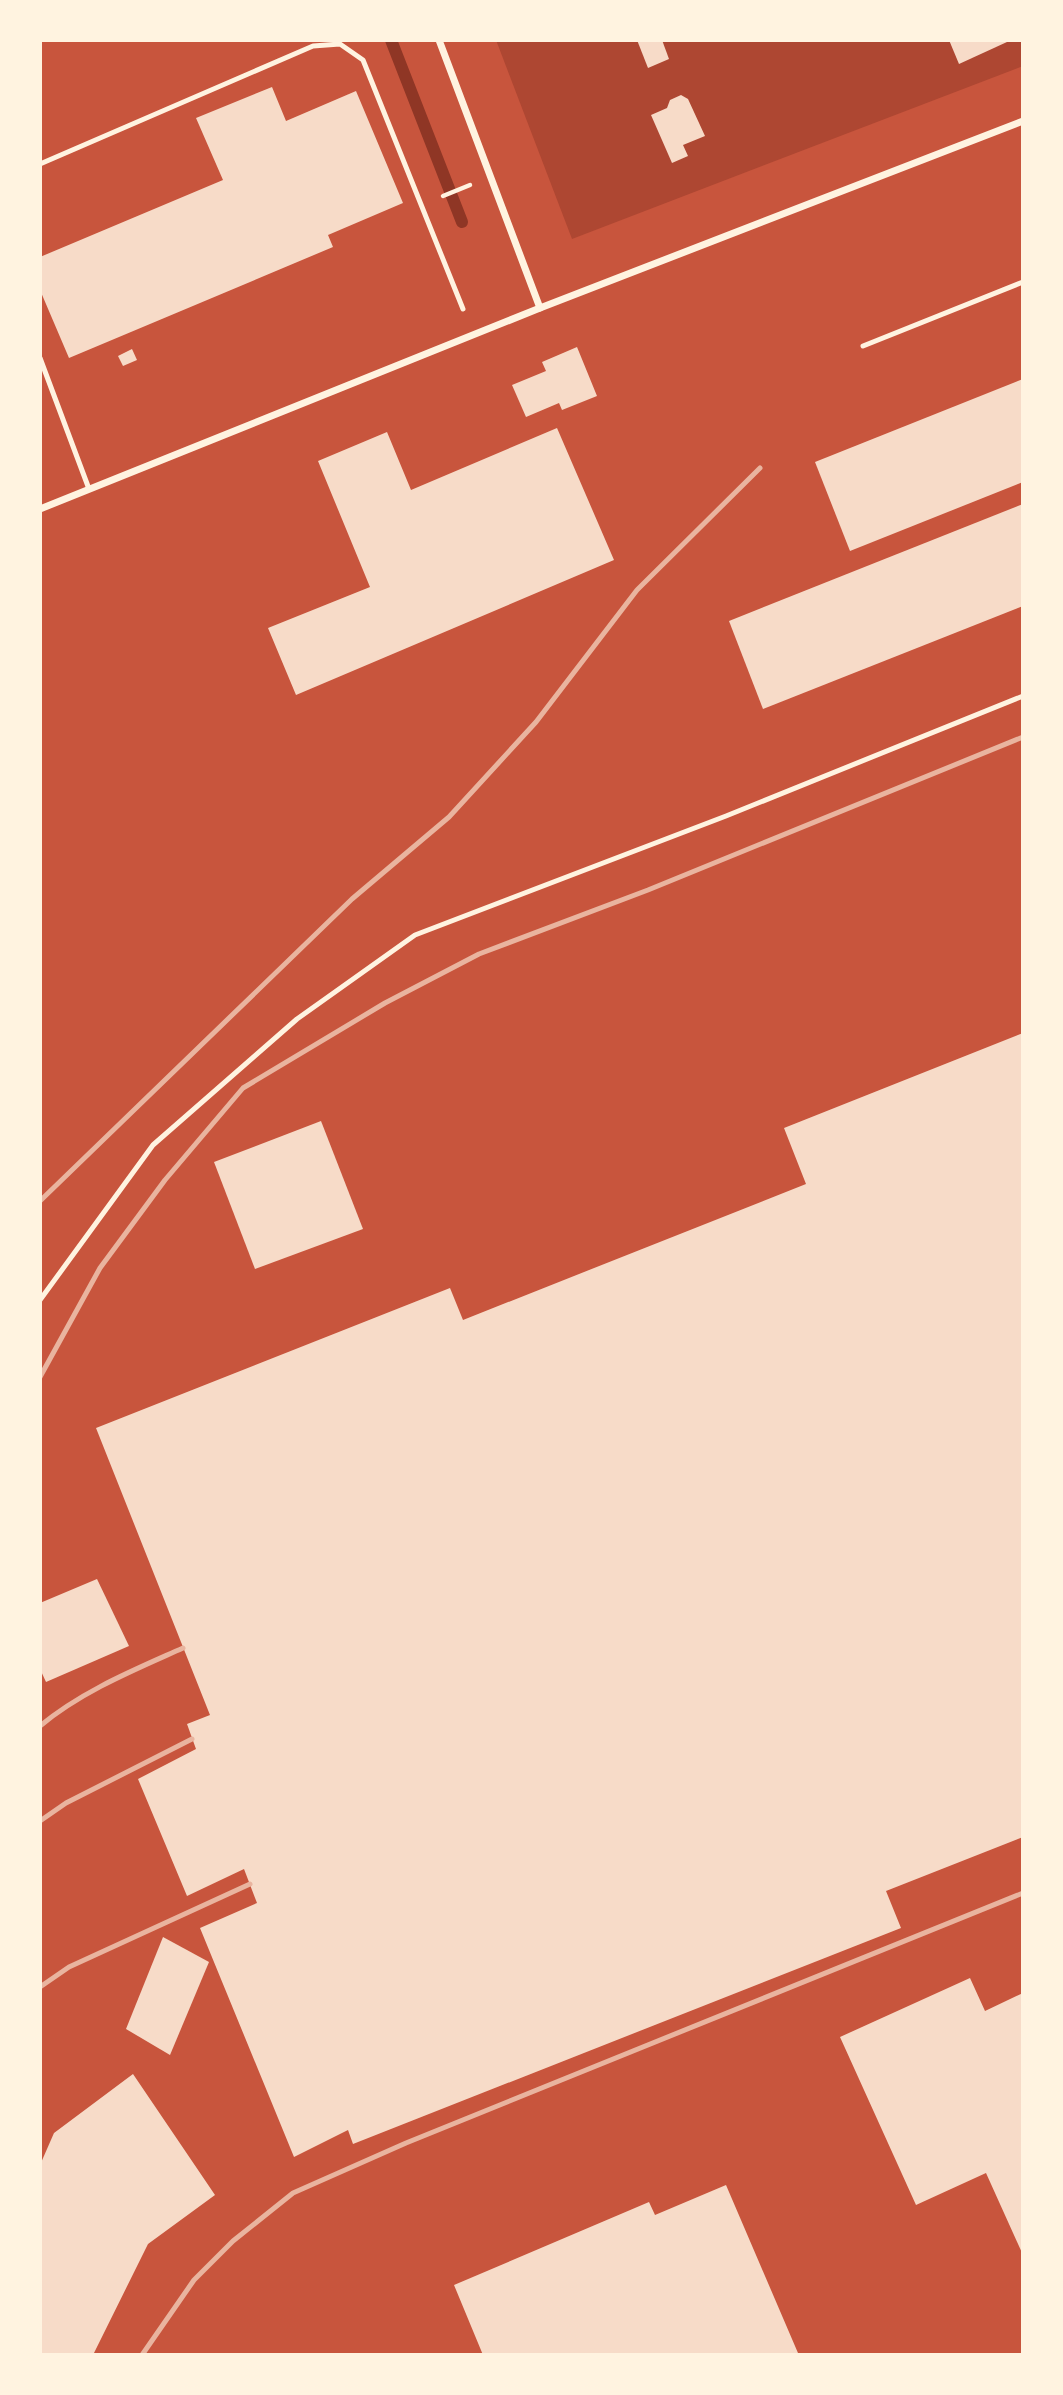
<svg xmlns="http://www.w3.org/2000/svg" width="1063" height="2395" viewBox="0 0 1063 2395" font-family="'Fira Sans Condensed',sans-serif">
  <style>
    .green { fill: #ae4732 }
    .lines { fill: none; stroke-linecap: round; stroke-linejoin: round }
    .stream { stroke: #8f3625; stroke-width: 12 }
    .building { fill: #f7dbc8 }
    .path { stroke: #fff3e0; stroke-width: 4.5 }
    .service { stroke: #fff3e0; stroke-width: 5 }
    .minor { stroke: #fff3e0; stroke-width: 7 }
    .rail { stroke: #e9b49f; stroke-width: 5 }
  </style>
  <rect width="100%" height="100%" fill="#c8553d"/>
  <!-- green -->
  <path class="green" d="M496,40H1023V66L572,239Z"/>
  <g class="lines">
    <!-- stream -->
    <path class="stream" d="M391,40L462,222"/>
  </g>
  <!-- building -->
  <g class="building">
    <path d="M637,40H662L669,59L648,68Z"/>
    <path d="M949,40H1006L1007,42L959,64Z"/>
    <path d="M272,87L286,121L356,91L403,203L328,235L333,247L69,358L40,290V257L223,180L196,118Z"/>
    <path d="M681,95L688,99L705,136L683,145L688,156L672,163L651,115L667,108L670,100Z"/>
    <path d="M577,347L597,396L562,410L559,403L526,417L512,385L546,371L542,362Z"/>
    <path d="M132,349L137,360L123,366L118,356Z"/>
    <path d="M1023,379V482L850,551L815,462Z"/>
    <path d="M557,428L614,560L296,695L268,628L370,587L318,461L387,432L411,490Z"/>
    <path d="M1023,504V606L763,709L729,621Z"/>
    <path d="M1023,1033V1837L886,1891L901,1928L353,2144L348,2130L294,2157L200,1928L257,1903L244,1869L187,1896L138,1779L196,1749L187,1724L210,1715L96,1428L450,1288L463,1320L806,1184L784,1128Z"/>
    <path d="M321,1121L363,1229L255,1269L214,1162Z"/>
    <path d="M97,1579L129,1646L46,1682L40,1669V1603Z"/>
    <path d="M163,1937L209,1962L170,2055L126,2029Z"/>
    <path d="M970,1978L985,2011L1023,1993V2255L986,2173L916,2205L840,2037Z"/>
    <path d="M133,2074L215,2195L148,2244L93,2355H40V2165L54,2133Z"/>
    <path d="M726,2185L798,2353L483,2355L454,2285L649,2202L655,2215Z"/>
  </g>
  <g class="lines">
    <!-- path -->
    <path class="path" d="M443,196L470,185"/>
    <!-- service -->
    <g class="service">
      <path d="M40,164L313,46L340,44L363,60L463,309"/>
      <path d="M863,346L1023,282"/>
      <path d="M40,358L89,489"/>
      <path d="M40,1300L153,1145L297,1019L415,935L726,816L1023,696"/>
    </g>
    <!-- minor -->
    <g class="minor">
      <path d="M439,40L540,308"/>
      <path d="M40,509L540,308L1023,121"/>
    </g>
    <!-- rail -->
    <g class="rail">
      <path d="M40,1201L352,899L449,817L536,722L637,590L760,468"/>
      <path d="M40,1377L100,1268L165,1180L243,1088L385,1003L479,954L648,890L1023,737"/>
      <path d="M40,1726C82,1691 134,1670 183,1648"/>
      <path d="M40,1821L66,1803L192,1739"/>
      <path d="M40,1987L69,1967L250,1884"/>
      <path d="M142,2355L194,2280L233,2241L293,2193L406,2143L1023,1893"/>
    </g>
  </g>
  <!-- border -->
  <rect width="1063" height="2395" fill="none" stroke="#fff3e0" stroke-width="84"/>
</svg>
